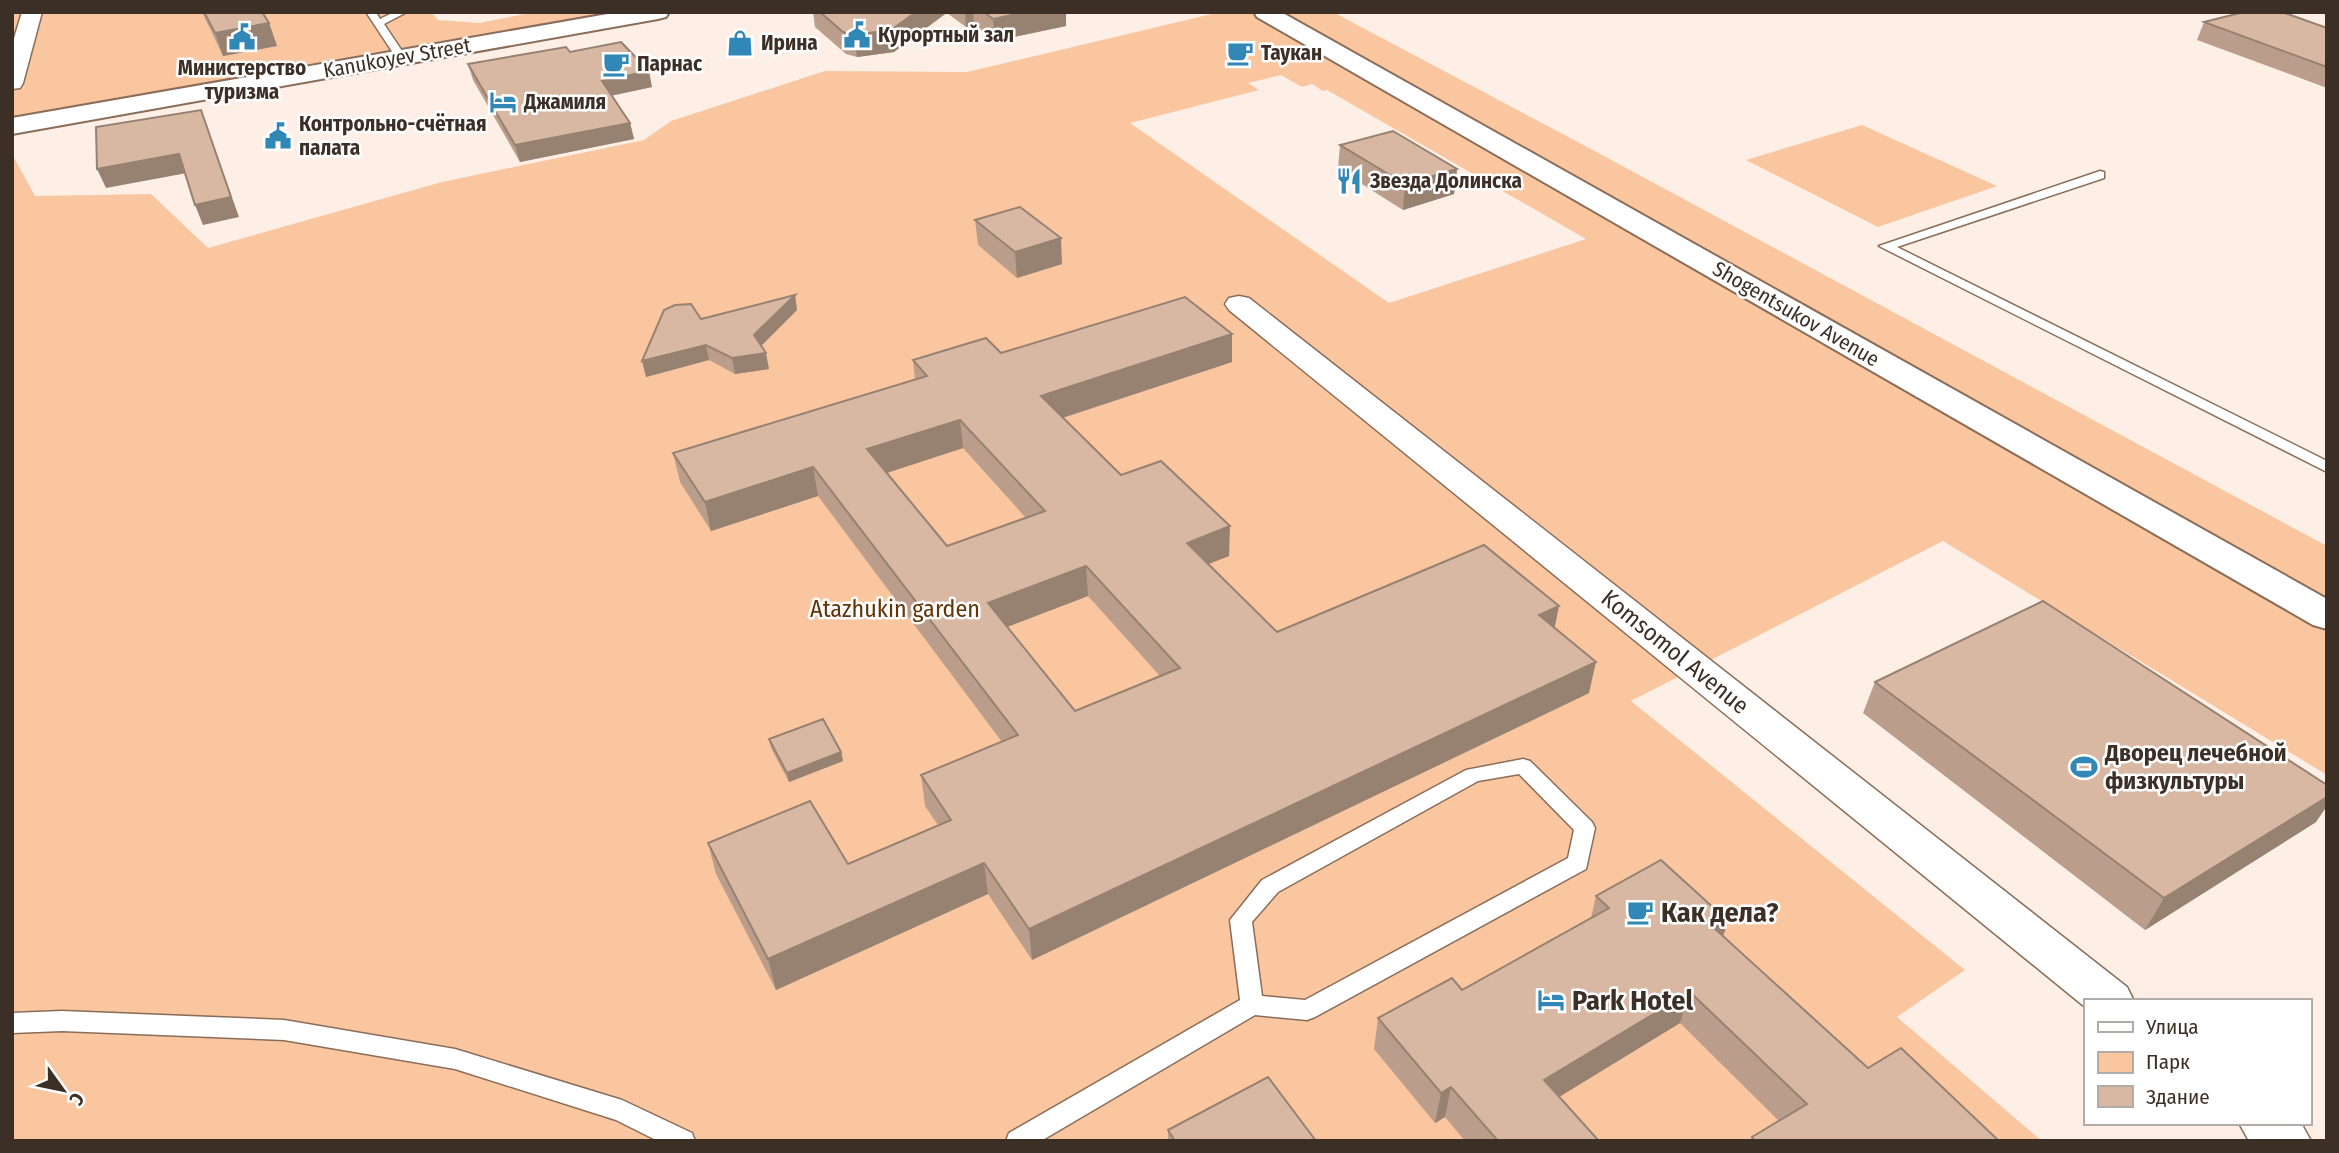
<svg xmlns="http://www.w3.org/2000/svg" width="2339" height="1153" viewBox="0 0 2339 1153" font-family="'Fira Sans Condensed',sans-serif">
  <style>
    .green { fill: #fac6a0; fill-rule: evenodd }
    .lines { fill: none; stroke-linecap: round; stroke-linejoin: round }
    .lane-casing { stroke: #8a6d59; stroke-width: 3 }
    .street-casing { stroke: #8a6d59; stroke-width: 3 }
    .secondary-casing { stroke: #8a6d59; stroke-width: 4 }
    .lane { fill: #fff; fill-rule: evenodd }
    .street { fill: #fff; fill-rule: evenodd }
    .secondary { fill: #fff; fill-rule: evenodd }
    .wall { fill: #ba9e8b; fill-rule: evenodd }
    .shaded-wall { fill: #978171 }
    .building { fill: #d8b8a2; stroke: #978171; stroke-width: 2; fill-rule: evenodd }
    .labels { text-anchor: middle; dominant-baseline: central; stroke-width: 5; stroke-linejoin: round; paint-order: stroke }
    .far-poi-label { font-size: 21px; font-weight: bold; fill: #3c2f26; stroke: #fff; text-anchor: start }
    .far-street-label { font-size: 21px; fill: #3c2f26; stroke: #fff }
    .park-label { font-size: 24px; fill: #633408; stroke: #fff }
    .street-label { font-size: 24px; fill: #3c2f26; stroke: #fff }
    .poi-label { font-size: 24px; font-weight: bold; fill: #3c2f26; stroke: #fff; text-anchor: start }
    .near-poi-label { font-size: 28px; font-weight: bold; fill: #3c2f26; stroke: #fff; text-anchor: start }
  </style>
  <rect width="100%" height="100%" fill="#fdefe6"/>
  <!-- green -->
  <g class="green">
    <path d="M12,12H431L438,20L479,23L535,12H658L12,126Z"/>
    <path d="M1220,12H1333L1591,149L2327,546V775L1943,541L1631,701L1965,970L1897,1017L2042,1141H12V154L35,196L151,194L208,248L442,182L644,140L671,121L825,71L967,72ZM1281,75L1302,87L1312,84L1323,91L1327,90L1586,239L1389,303L1130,123L1259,90L1248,83Z"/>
    <path d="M1862,125L1997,186L1878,227L1746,160Z"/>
  </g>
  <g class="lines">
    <!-- lane casing -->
    <g class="lane-casing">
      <g id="lane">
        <path d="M366,12H376L380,19L394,12H407L384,24L406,57L405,59H397Z"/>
        <path d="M2100,171L2104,172V178L1897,247L2327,461V472L1879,246Z"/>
        <path d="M1523,759L1530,761L1592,822L1595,828L1586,869L1315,1017L1307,1020L1255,1015L1041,1141H1006L1009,1133L1240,1000L1230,920L1262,880L1466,770ZM1519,774L1574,830L1568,858L1305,1000L1262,996L1252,922L1278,892L1478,781Z"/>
        <path d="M62,1011L284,1020L455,1049L622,1100L692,1133L695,1141H658L616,1120L455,1069L284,1040L62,1031L12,1033V1013Z"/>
      </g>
    </g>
    <!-- street casing -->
    <g class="street-casing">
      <g id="street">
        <path d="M22,12H42L23,83L20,88L12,89V45Z"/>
        <path d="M1239,296L1249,298L2127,987L2134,1001H2085V1007L1229,310L1225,304L1229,298Z"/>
        <path d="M2239,1123H2301L2311,1141H2249Z"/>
      </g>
    </g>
    <!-- secondary casing -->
    <g class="secondary-casing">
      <g id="secondary">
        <path d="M619,12H669L666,17L658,19L12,134V118Z"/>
        <path d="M1254,12H1281L2327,599V629L2313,625L1257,17Z"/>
      </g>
    </g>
    <!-- lane -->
    <use href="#lane" class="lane"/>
    <!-- street -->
    <use href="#street" class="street"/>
    <!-- secondary -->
    <use href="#secondary" class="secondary"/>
  </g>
  <!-- wall -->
  <g class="wall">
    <path d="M202,12H262L269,23L277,46L223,56Z"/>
    <path d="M813,12H1066V26L995,41L974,25L966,27L947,13L894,52L857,57L846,54L815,27Z"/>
    <path d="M2204,22L2327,28V88L2197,40Z"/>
    <path d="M570,52L652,87L612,95L630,123L634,139L520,162L473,80L468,64Z"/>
    <path d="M1340,145L1457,169L1454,194L1403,210L1338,169Z"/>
    <path d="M975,220L1062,264L1017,278L978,245Z"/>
    <path d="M795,295L797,310L761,346L769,369L735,374L709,360L646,377L701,319Z"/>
    <path d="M1232,334V362L1063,418L1121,475L1229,556L1209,564L1277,632L1554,628L1589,693L1032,960L988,894L776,990L716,874L708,843L848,864L938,825L925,806L921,775L1002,742L818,496L711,531L680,482L673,453L915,380L913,360ZM963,448L1026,518L947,546L887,473ZM1088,596L1160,676L1075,711L1007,627Z"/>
    <path d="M1875,682L2316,822L2145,930L1863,713Z"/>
    <path d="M769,739L841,752L843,761L789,782L771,748Z"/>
    <path d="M1596,896L1728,921L1723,936L1868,1068L1999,1141H1750L1752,1137L1779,1121L1680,1023L1559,1097L1599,1141H1465L1445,1117L1435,1123L1374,1049L1378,1018L1462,990L1591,918Z"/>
    <path d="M1168,1130L1316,1141H1168Z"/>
  </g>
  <!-- shaded-wall -->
  <g class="shaded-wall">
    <path d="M916,12H947L894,52L857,57L854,35Z"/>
    <path d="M965,12H973L974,25L966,27Z"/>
    <path d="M1026,12H1066V26L995,41L993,19Z"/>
    <path d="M269,23L277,46L223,56L215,33Z"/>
    <path d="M649,71L652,87L606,97L602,81Z"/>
    <path d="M201,110L239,217L203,225L195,205Z"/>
    <path d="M630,123L634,139L520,162L515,145Z"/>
    <path d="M179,154L187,173L106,188L97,169Z"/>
    <path d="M1457,169L1454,194L1403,210L1405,184Z"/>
    <path d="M1061,238L1062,264L1017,278L1015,252Z"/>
    <path d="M795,295L797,310L757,350L754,335Z"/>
    <path d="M1232,334V362L1043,424L1041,396Z"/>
    <path d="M706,345L709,360L646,377L642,361Z"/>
    <path d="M766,353L769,369L735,374L732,358Z"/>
    <path d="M960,420L963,448L871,478L867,449Z"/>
    <path d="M813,467L818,496L711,531L705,502Z"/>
    <path d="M1230,526L1229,556L1187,572V543Z"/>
    <path d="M1086,566L1088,596L991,633L988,603Z"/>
    <path d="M1559,606L1553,636L1539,615Z"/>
    <path d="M1596,662L1589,693L1032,960L1029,929Z"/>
    <path d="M841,752L843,761L789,782L787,773Z"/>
    <path d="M2327,797V806L2316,822L2145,930L2164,898Z"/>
    <path d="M984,863L988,894L776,990L768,959Z"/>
    <path d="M1728,921L1718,952L1714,928Z"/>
    <path d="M1690,992L1680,1023L1536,1111L1544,1080Z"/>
    <path d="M1451,1087L1445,1117L1435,1123L1441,1093Z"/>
  </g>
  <!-- building -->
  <g class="building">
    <path d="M204,12H262L269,23L215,33Z"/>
    <path d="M820,12H916L891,30L854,35L843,32Z"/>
    <path d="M984,12H1026L993,19Z"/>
    <path d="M2244,12H2282L2327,28V67L2204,22Z"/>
    <path d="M621,42L649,71L602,81L630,123L515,145L468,64L566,47L570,52Z"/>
    <path d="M201,110L231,197L195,205L179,154L97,169L96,127Z"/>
    <path d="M1393,131L1457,169L1405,184L1340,145Z"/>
    <path d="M1020,207L1061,238L1015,252L975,220Z"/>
    <path d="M795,295L754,335L766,353L732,358L706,345L642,361L664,310L675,305L691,304L701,319Z"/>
    <path d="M1185,297L1232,334L1041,396L1121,475L1161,461L1230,526L1187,543L1277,632L1484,545L1559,606L1539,615L1596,662L1029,929L984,863L768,959L708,843L810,801L848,864L951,820L921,775L1018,735L813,467L705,502L673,453L927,376L913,360L986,338L1001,353ZM960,420L1045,511L947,546L867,449ZM1086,566L1180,668L1075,711L988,603Z"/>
    <path d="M2043,601L2327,785V797L2164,898L1875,682Z"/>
    <path d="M823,719L841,752L787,773L769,739Z"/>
    <path d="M1661,860L1728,921L1714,928L1868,1068L1901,1048L1999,1141H1755L1752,1137L1807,1104L1690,992L1544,1080L1599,1141H1498L1451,1087L1441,1093L1378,1018L1452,978L1462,990L1609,908L1596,896Z"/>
    <path d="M1268,1077L1316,1141H1175L1168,1130Z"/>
  </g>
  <!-- icons -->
  <defs>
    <g id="civic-bare" transform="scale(2.1)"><path d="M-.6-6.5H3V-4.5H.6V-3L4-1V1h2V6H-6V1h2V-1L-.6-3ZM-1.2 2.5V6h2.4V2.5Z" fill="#3187b6" stroke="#fff" stroke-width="2.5" paint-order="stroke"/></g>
    <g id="shop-bare" transform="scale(2.1)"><path d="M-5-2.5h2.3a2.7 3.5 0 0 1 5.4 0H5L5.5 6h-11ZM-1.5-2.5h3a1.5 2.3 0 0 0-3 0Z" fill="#3187b6" stroke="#fff" stroke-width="2.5" paint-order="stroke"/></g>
    <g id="cafe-bare" transform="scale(2.1)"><path d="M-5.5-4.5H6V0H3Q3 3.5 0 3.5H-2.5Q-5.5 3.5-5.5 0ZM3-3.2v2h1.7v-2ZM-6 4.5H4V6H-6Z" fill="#3187b6" stroke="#fff" stroke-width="2.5" paint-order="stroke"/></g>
    <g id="hotel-bare" transform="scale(2.1)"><path d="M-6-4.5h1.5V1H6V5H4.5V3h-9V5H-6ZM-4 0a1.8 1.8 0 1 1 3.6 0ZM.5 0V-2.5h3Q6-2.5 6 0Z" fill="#3187b6" stroke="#fff" stroke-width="2.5" paint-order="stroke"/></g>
    <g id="restaurant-bare" transform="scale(2.1)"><path d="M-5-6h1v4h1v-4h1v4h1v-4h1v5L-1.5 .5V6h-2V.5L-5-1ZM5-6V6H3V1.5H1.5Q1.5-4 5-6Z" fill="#3187b6" stroke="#fff" stroke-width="2.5" paint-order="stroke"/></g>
    <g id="stadium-bare" transform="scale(2.1)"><path d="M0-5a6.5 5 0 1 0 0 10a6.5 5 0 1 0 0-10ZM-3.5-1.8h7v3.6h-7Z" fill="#3187b6" stroke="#fff" stroke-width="2.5" paint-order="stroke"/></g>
  </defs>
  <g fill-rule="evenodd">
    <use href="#civic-bare" x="857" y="35"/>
    <use href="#civic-bare" x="242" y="37"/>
    <use href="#shop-bare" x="740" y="43"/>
    <use href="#cafe-bare" x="1240" y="53"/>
    <use href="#cafe-bare" x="616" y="64"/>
    <use href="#hotel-bare" x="503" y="102"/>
    <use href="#civic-bare" x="278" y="136"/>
    <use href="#restaurant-bare" x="1349" y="181"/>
    <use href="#stadium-bare" x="2084" y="767"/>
    <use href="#cafe-bare" x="1640" y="912"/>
    <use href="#hotel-bare" x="1551" y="1000"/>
  </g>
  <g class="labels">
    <!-- far-poi labels -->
    <g class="far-poi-label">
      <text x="878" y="35">Курортный зал</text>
      <text x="761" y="43">Ирина</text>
      <text x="1261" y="53">Таукан</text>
      <text x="637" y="64">Парнас</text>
      <text x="242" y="68" text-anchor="middle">Министерство<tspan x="242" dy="24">туризма</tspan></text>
      <text x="524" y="102">Джамиля</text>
      <text x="299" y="124">Контрольно-счётная<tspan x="299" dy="24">палата</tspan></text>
      <text x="1370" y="181">Звезда Долинска</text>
    </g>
    <!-- far-street labels -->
    <g class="far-street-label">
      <text transform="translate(397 58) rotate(-10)">Kanukoyev Street</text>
      <text transform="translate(1796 314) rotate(30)">Shogentsukov Avenue</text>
    </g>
    <!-- park labels -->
    <g class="park-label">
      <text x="895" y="609">Atazhukin garden</text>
    </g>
    <!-- street labels -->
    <g class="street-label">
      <text transform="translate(1675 652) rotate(39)">Komsomol Avenue</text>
    </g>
    <!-- poi labels -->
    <g class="poi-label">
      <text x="2105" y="753">Дворец лечебной<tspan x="2105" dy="28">физкультуры</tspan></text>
    </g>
    <!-- near-poi labels -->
    <g class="near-poi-label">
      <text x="1661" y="912">Как дела?</text>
      <text x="1572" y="1000">Park Hotel</text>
    </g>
  </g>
  <!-- border -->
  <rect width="2339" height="1153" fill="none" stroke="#3c2f26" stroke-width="28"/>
  <!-- legend -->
  <rect x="2084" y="999" width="228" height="126" fill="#ffffff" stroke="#b1aca8" stroke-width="2"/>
  <rect x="2098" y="1022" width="35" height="10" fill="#ffffff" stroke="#b1aca8" stroke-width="2"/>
  <text x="2146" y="1034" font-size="21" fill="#3c2f26">Улица</text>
  <rect x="2098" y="1052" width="35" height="21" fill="#fac6a0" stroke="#b1aca8" stroke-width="2"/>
  <text x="2146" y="1069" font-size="21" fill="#3c2f26">Парк</text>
  <rect x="2098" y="1086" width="35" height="21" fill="#d8b8a2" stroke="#b1aca8" stroke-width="2"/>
  <text x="2146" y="1104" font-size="21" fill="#3c2f26">Здание</text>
  <!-- north arrow -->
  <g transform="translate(63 1090) rotate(123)" stroke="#ffffff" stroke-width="5" paint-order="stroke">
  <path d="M0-5L12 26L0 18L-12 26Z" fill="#3c2f26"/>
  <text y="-10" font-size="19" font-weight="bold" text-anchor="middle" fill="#3c2f26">С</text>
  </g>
</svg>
